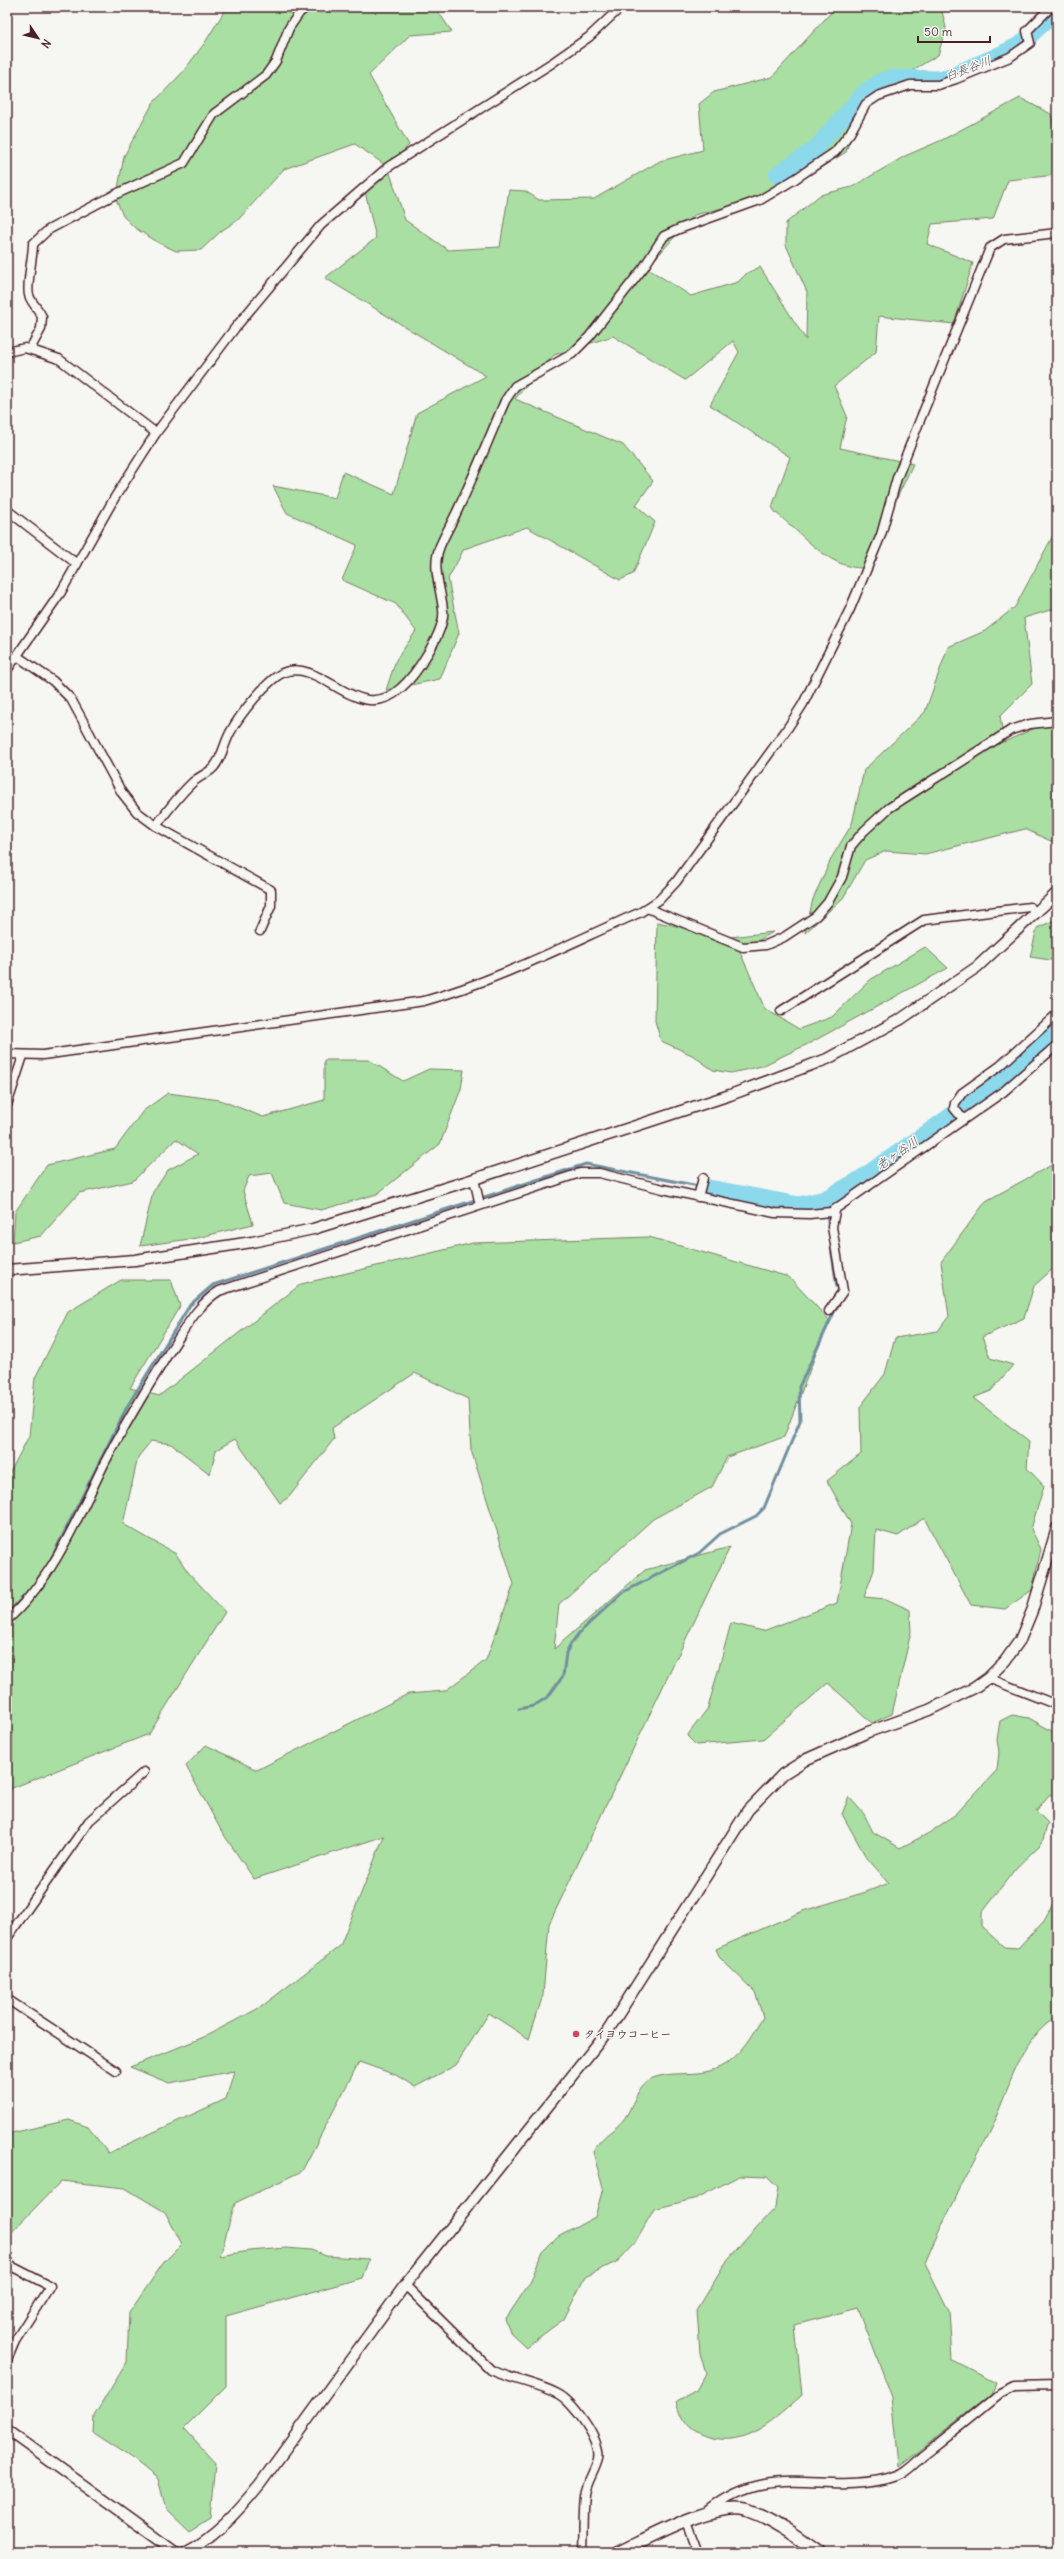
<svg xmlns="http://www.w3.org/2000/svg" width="1064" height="2559" viewBox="0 0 1064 2559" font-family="Delius,'Klee One',sans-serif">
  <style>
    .green { fill: #a9dfa2; stroke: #7a7f66 }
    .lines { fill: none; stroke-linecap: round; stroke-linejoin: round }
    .stream { stroke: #728f9f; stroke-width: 3 }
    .river { stroke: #8cd9ec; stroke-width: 17 }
    .minor-casing { stroke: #4a1f2b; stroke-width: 11 }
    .tertiary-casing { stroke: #4a1f2b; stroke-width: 13 }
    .secondary-casing { stroke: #4a1f2b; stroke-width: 15 }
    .minor { stroke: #f6f6f2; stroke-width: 8 }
    .tertiary { stroke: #f6f6f2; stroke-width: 10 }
    .secondary { stroke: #f6f6f2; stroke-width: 12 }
    .poi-dot { fill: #d1495b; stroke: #f6f6f2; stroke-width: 1.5 }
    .labels { text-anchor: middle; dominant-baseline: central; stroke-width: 3; stroke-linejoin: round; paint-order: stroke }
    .poi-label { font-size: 11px; font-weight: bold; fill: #4a1f2b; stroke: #f6f6f2; text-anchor: start }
    .water-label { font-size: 12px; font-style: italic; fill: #5a4e5b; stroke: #f6f6f2 }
  </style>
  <rect width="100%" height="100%" fill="#f6f6f2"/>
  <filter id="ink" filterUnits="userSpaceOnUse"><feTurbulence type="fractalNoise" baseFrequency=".025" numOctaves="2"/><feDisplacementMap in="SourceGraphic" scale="8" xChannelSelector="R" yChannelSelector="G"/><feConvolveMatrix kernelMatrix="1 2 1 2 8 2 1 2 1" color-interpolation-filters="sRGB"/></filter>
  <g filter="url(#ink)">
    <!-- green -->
    <g class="green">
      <path d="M227,7H435L452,32L410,35L369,75L409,145L388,167L405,220L448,250L500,247L509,190L525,191L539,200L594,199L660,161L703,150L699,104L714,92L772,77L836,7H941L946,28L938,55L913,70L860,108L846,152L790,187L769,197L694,215L647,268L691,296L738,282L747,273L760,267L806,340L807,292L786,245V223L820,195L852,187L905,156L942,140L1020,98L1051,114L1057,138V175L1008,180L993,219L932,224L927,244L973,263L954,324L879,316L876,352L834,386L847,416L840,448L913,464L864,568C828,569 802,533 776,513L772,507L790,457L710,405L739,352L733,341L685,380L613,336L554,355L515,399L623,445L653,481L636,505L655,522L633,574L620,580L527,527L464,549L448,579L459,633L440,679L386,690L396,660L416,631L396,604L342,580L357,545L287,513L273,486L335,498L343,472L394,494L417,413L486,376L325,278L376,238L364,187L388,167L355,144L284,169L238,220L221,231L201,250L176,251L159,243L135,228L123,216L116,199L124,156L153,103L182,73L204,44Z"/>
      <path d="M1057,528V608L1024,618L1032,684L1000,716L1004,742L1057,718V844L1025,829L925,854L886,851L865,860L843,898L805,933L813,899L832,857L852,824L864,770L925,712L948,647L985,631L1015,607Z"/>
      <path d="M1057,919V961L1030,957L1037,928Z"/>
      <path d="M657,922L730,937L773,932L740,952L765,1009L799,1029L832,1017L870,980L925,947L948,968L810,1043L762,1066L731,1073L713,1070L692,1055L661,1041L655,1021Z"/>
      <path d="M324,1060H369L403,1081L429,1069L464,1070L461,1089L440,1144L377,1194L321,1210L284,1203L272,1173L249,1176L243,1191L253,1224L197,1238L140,1246L153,1192L168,1170L198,1154L176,1139L133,1181L79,1193L41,1236L13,1242L15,1212L47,1165L115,1149L143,1111L168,1093L220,1100L263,1117L324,1100Z"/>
      <path d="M1057,1162V1265L1034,1286L1024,1318L982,1337L990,1358L1013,1365L991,1391L973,1398L1029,1441L1027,1468L1044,1486L1031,1529L1041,1549L1032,1590L1005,1609L971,1605L924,1518L898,1536L876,1530L874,1570L864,1597L886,1599L910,1610L911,1632L892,1714L872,1723L828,1683L763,1739L696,1745L687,1736L708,1708L731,1623L763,1631L837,1603L851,1524L827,1481L861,1454L860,1407L885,1374L895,1338L938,1331L949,1316L941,1262L986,1201Z"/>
      <path d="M649,1237L789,1277L829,1320L784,1437L727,1457L712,1487L653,1519L559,1604L554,1649L645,1570L730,1547L549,1924L543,1995L529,2039L489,2013L456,2065L415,2087L396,2075L359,2062L302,2171L235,2203L220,2256L249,2251L286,2248L311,2250L326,2256L369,2259L362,2278L226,2316V2386L184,2428L215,2462L210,2518L189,2531L166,2509L158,2479L133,2459L93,2433L94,2416L127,2362L129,2313L164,2262L182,2244L165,2212L125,2188L61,2181L7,2237V2134L69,2120L88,2127L108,2153L226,2099L234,2071L169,2083L130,2067L204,2037L261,2007L340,1946L384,1836L254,1879L222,1832L186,1766L206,1745L257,1770L408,1694L445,1691L486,1660L514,1584L471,1450L468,1399L415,1373L332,1428L334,1439L289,1497L280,1503L235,1439L216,1450L210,1474L171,1444L151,1441L138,1457L123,1524L176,1554L188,1572L225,1612L149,1734L7,1790V1478L29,1436L35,1378L68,1312L121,1280H171L180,1306L130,1388L159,1396L301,1284L473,1243Z"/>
      <path d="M1012,1715L1029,1718L1057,1734V1794L1049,1795L1036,1811L1048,1823L1042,1843L1016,1868L982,1912V1927L1004,1947L1018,1948L1044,1920L1057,1897V2017C1019,2038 1009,2093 990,2130C968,2174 944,2217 925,2263L949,2311L952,2360L995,2382L991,2394L899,2466L892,2397L858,2308L795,2325L802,2395C776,2418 746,2448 709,2437C688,2430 683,2422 677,2401L698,2389L706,2374L700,2353L697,2310L728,2259L775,2207L778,2188L767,2177L739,2176L697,2198L654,2209L634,2244L618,2261L585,2277L564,2319L526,2347L510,2332L505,2320L531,2281L541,2254L558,2237L595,2217L603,2188L593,2152C603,2133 613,2133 624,2119C635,2104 637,2082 656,2077C672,2072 689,2075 705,2072C735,2066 750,2041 763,2017L755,1992L720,1958L716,1949L803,1911L866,1892L889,1883L866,1857L842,1814L849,1797L864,1814L873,1832L900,1848L929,1833L955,1815L997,1770L999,1752L997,1740L1000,1721Z"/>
    </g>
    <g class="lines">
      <!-- stream -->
      <g class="stream">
        <path d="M825,1199L829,1228"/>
        <path d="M831,1247L837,1287"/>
        <path d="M50,1561L128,1405L190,1305L213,1285L586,1164L709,1188"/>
        <path d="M32,1588L41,1574"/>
        <path d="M7,1614L28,1592"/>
        <path d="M519,1709L533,1706L548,1697L563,1676L566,1653L570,1645L579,1633L622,1593L699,1553L720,1534L756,1516L764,1508L800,1421L799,1387L836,1308"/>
      </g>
      <!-- river -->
      <g class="river">
        <path d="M777,175L815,149L865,92L882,81L892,78L943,79L997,56L1021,44L1053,14L1057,7"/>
        <path d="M709,1188L799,1205L825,1199L859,1180L941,1123L1000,1079L1057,1028"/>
      </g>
      <!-- minor casing -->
      <g class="minor-casing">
        <g id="minor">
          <path d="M30,349L41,329L42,317C39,309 31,303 29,295C26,286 33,257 33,244L48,230L114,195L184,163L214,114L266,75L276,61L289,28L300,12L307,7"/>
          <path d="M7,352L25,348L59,359L156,433"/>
          <path d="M7,510L77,564"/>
          <path d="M17,656L53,681L71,699L122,793L137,812L156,826L271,890V906L260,931"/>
          <path d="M7,670L61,592L115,497L156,433L235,328L321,225L388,167L552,63L589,37L621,7"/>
          <path d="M156,826C167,811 179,795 193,782C200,776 209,773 214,767C223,756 224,743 231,731C239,716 269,677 285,672C323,659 359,727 401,688C416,675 446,630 443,610C441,587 431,568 440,546C446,532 454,519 460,505C476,471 490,436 505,401L515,386L572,354L589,337L644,267L664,236L679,229L760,200L795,179L835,152L850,133L866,104L878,96L910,85H938L956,79L1010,57L1030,43L1027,31L1051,7"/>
          <path d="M647,908L743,947L766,945L784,937L816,916L828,902L842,877L851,846L864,831L889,808L1011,730L1030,724L1057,721"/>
          <path d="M781,1011L924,920L1030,907L1036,913"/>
          <path d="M7,1054L43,1055L424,1001C499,980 570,943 641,912L659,900L676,882L787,729L803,704L850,609L881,535L897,478L920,420L990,248L1004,239L1057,233"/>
          <path d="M7,1105L23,1056"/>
          <path d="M963,1119L954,1108L955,1103L962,1093L1000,1066L1057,1014"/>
          <path d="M474,1179L480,1205"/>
          <path d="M698,1197L703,1178"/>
          <path d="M829,1311L843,1291L832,1227L835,1211"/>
          <path d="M7,1620C53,1579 77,1519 104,1464C124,1426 147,1388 170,1351C185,1329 197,1305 219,1291L580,1173H599L663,1189L775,1213L809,1214L831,1212L1003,1092L1057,1045"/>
          <path d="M988,1678L1057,1705"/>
          <path d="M7,1938L89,1821L144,1772"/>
          <path d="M7,1999L116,2071"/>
          <path d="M7,2264L50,2286L15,2341L7,2360"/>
          <path d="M405,2285L491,2370C513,2380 537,2383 558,2394C573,2402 602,2441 598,2459C595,2471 587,2481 585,2494C583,2513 584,2533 583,2552"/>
          <path d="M708,2511C773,2457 829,2499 897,2475C906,2472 916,2461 923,2455C949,2435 974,2415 999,2394L1013,2387L1057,2386"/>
          <path d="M686,2522L697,2552"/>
        </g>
      </g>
      <!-- tertiary casing -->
      <g class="tertiary-casing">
        <g id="tertiary">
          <path d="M7,1270L135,1260L252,1242L313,1229L474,1179L730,1095L827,1059L901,1019L977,967L1057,893"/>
          <path d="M7,2430L176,2552"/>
          <path d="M185,2552C215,2537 239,2510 260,2484L405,2285L607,2032L748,1810L783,1774L807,1759L868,1732L929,1710L974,1688L988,1678L1005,1661L1020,1640L1032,1611L1057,1528"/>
        </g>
      </g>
      <!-- secondary casing -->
      <g class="secondary-casing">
        <path id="secondary" d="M619,2552C649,2538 716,2500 748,2510C774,2519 797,2536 819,2552"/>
      </g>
      <!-- minor -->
      <use href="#minor" class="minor"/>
      <!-- tertiary -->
      <use href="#tertiary" class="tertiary"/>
      <!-- secondary -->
      <use href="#secondary" class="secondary"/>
    </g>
  </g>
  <!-- markers -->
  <circle class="poi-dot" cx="576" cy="2034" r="4"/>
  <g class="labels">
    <!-- poi labels -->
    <g class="poi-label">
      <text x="584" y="2034">タイヨウコーヒー</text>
    </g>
    <!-- water labels -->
    <g class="water-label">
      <text transform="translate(968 68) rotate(-21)">白長谷川</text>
      <text transform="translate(897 1153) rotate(-35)">老ヶ谷川</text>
    </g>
  </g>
  <!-- margin -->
  <rect width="1064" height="2559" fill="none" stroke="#f6f6f2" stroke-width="24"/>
  <rect x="12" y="12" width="1040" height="2535" fill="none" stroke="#4a1f2b" stroke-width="1.5" filter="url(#ink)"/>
  <!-- north arrow -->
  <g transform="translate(38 38) rotate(125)" stroke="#f6f6f2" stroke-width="3" paint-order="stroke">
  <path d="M0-3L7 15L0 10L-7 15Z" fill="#4a1f2b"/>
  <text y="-6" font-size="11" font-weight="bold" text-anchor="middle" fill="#4a1f2b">N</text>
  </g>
  <!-- scale -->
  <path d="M918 36v6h72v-6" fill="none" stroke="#4a1f2b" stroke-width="2"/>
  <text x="924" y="36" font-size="12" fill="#4a1f2b" stroke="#f6f6f2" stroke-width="3" paint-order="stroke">50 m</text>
</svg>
